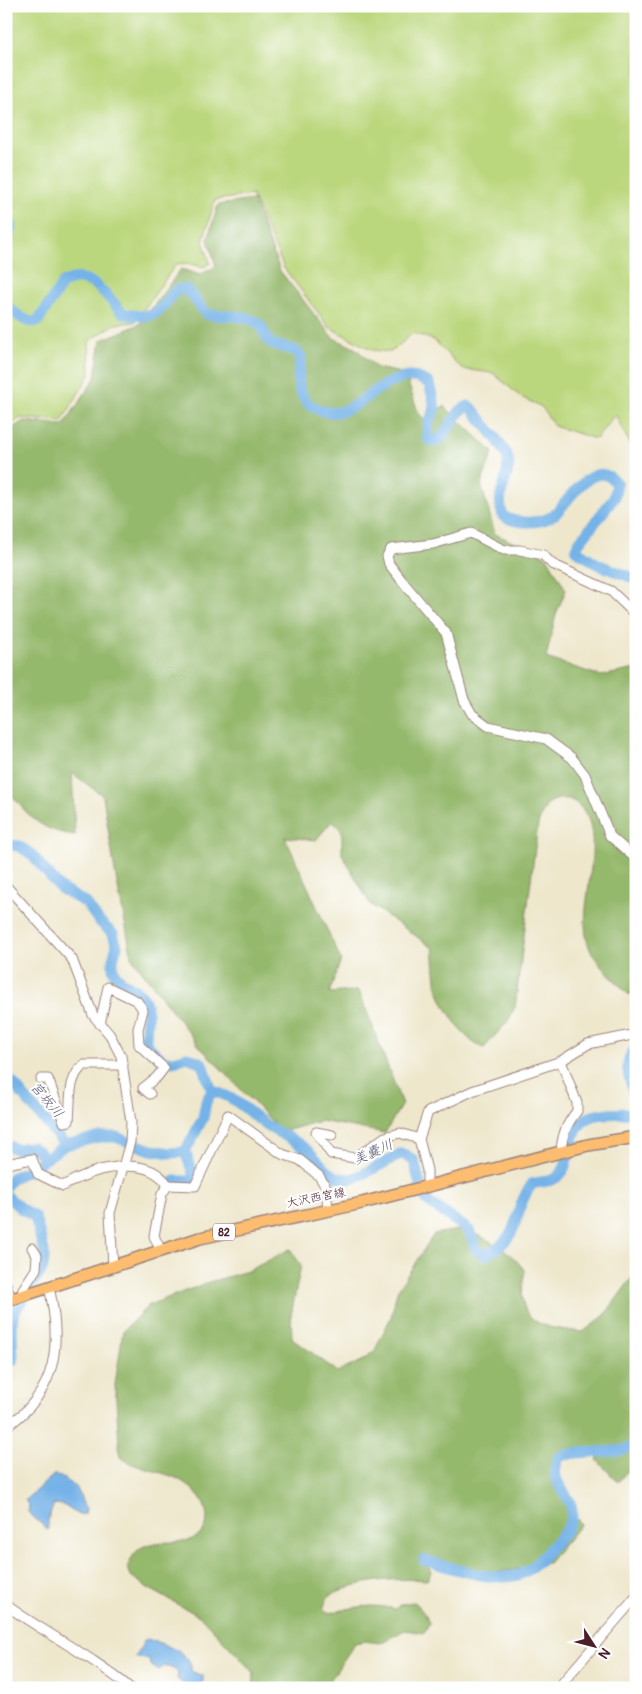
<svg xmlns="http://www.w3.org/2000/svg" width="642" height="1694" viewBox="0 0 642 1694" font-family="Pangolin,'Klee One',sans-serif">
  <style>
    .green { fill: #bbd77d; stroke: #827b54 }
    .forest { fill: #94b86c; stroke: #6f6c4c }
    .water { fill: #75b2e7; stroke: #606889 }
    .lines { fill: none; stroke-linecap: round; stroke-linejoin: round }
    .river { stroke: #75b2e7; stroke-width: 11 }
    .minor-casing { stroke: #9c837c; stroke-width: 11 }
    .major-casing { stroke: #9c837c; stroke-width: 14 }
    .minor { stroke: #fff; stroke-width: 9 }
    .major { stroke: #fcbd6f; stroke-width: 11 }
    .labels { text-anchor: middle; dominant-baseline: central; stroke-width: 4; stroke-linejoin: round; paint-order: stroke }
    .shield { fill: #fff; stroke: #80626b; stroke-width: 1 }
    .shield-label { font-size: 11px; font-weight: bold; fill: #4a1f2b }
    .street-label { font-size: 12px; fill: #4a1f2b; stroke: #fff }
    .water-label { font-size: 14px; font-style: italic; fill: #5b5a76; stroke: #fff }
  </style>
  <rect width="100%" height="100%" fill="#fff"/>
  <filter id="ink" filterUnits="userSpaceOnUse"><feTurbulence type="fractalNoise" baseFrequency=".02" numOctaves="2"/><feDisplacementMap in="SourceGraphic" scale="10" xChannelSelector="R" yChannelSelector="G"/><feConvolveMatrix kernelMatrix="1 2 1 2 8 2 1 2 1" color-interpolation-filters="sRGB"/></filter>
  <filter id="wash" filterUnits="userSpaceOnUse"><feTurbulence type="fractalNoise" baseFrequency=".0096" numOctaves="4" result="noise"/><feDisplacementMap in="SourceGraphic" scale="20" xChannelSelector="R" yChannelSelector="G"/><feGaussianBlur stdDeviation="1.12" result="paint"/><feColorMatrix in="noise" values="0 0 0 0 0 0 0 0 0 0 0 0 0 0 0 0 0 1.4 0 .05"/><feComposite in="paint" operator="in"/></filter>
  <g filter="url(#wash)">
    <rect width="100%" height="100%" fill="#eee7cc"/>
    <!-- green -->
    <path class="green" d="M6,6H636V456L615,414L596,439L554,426L542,407L521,397L493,373L462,369L434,340L413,333L391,352L372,350L329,327L284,268L252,195L215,200L203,241L210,263L204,267L187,263L176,264L135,322L115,324L89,341L90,374L62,421L21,418L6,427Z"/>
    <!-- forest -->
    <g class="forest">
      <path d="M253,200L280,271L333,338L355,348L377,368L405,374L418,412L425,421L444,406L493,452L481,484L495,534L547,557L566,590L556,614L546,658L601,676L636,669V995L628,994C616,981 593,961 588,944C575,906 614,825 573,801C568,798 561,798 555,800C544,804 542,814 538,824L515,1007L508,1021L484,1048C467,1044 446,1011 440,995C434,981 435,962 433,948L370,904L342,854V831L332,821L316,840L285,837L341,960L329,993L359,991L402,1104L385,1133L320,1121L282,1132L199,1046L132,958L115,872L103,796L72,773L75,835C37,830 30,816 6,789V432L24,421L64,425L95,378L101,340L140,324L181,269L200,275L216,266L208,239L218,205Z"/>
      <path d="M464,1229C489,1240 509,1249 525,1271C514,1324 539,1327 583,1332L604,1316L636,1272V1461L618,1482L598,1461L596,1448H575L557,1454C556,1458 553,1462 552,1466C549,1481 571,1512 581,1524L548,1563H532L524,1568L499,1572L480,1571L423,1556L419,1557L421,1563L429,1567L431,1572L427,1580C393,1578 358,1580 328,1596L323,1609L330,1613C353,1607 372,1603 395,1609L401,1604L414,1602L426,1615L429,1623L424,1633L405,1630L380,1643L364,1641L355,1643L325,1688H253L254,1673L201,1617L148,1588L131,1576L128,1567C138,1534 165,1546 189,1540C210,1535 211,1513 200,1498C176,1466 149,1477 120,1457L115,1385L123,1331L149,1305L209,1282L248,1271L290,1249L301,1265L291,1315L292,1338L338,1372L364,1360L375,1350L391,1317L397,1291L434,1234Z"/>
    </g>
    <!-- water -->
    <g class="water">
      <path d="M55,1474C63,1479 76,1484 79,1493C82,1499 81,1502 86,1508L85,1514L79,1515L63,1505L54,1504L48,1519V1530L28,1512L29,1506L25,1500Z"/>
      <path d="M147,1639C161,1643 194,1653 191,1671L203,1676V1681L199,1687L189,1688L177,1679L178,1673L174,1669L165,1666L158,1670L150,1665L149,1660L136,1657L144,1641Z"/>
    </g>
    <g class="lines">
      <!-- river -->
      <g class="river">
        <path d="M6,219L11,224L6,250"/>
        <path d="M6,305C15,313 26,325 38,321L63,283C90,267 107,298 124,314C158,319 155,316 176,290L187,289L206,314C222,317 248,313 260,325C265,331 265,340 273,344C282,349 295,346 301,357C298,373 295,393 309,404C347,431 367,386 402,378C416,375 420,379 429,383L435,407L428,426V439L436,442L441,438L460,411L468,406L472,408C480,419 506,448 508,459C511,478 494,493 503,516C516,524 542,525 555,514C570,500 594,455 617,484L614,498L578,544L576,550L599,565L636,579"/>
        <path d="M6,845L19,846L31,854L60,888L86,903L99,921L113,934L117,946C101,988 135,979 145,1001C150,1013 145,1031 146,1044L164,1061H174L187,1057L202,1063L212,1091"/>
        <path d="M636,1048C620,1065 631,1080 636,1099"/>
        <path d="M6,1075L65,1145"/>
        <path d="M6,1145L16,1149L32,1147L47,1158"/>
        <path d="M175,1181H191L195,1178L185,1152"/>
        <path d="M6,1186L12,1178L29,1170L65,1145L100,1137H116L151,1150L171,1153L185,1152L203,1118L206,1102L212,1091C237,1097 246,1111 266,1125C279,1134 294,1139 306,1149C320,1160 327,1179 348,1179C358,1179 389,1160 400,1154L406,1155L414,1161L421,1189L428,1202L469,1230L477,1251L486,1255C526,1233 510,1213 532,1184C540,1181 550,1183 557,1177C567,1169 566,1160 569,1150C580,1109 595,1115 630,1113L636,1108"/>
        <path d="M6,1195L20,1208L35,1217L44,1251V1261L42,1269L15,1311L12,1325L13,1360L6,1366"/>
        <path d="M424,1560C450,1567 501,1586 525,1572C536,1566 544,1555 553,1545C561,1536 572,1526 572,1513C572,1491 546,1485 559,1457C583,1447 618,1458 636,1444"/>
      </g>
    </g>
  </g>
  <g filter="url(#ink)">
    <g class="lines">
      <!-- minor casing -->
      <g class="minor-casing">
        <g id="minor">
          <path d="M636,615L611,591L552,564L543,555L520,550H504L471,533L433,544L391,549L387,556L389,564L403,582L446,633L464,700L472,714L488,726L546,739L572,758L585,775L610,836L636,859"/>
          <path d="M6,886L72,959L93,1015L110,1035L121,1056L131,1122L130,1142L110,1213L113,1267"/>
          <path d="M100,1024L108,987L137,1001L143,1010L138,1029L139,1045L164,1068L157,1077L143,1088L150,1094"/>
          <path d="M561,1061L577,1103V1111C566,1125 562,1135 561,1152"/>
          <path d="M41,1079H48L64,1122L69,1121C71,1102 67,1078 84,1065H123"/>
          <path d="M332,1135L316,1132L331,1154L355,1158L385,1137L400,1133L419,1139"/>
          <path d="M6,1164L32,1159L38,1174L63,1186C92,1169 146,1152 168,1185L162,1194L154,1236L161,1251"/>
          <path d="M168,1185L195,1186L228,1115L282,1154L300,1160L319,1176L326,1187L328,1210"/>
          <path d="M427,1187V1170L419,1139L428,1112L472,1091L561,1061L588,1044L632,1035"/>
          <path d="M6,1284L11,1300"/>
          <path d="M22,1296L23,1289L36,1269L37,1255L32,1248"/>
          <path d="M6,1427C58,1392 62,1344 49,1287"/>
          <path d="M6,1605C46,1634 92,1656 130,1688"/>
          <path d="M558,1688L636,1597"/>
        </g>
      </g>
      <!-- major casing -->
      <g class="major-casing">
        <path id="major" d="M6,1301L200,1238L362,1203L588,1145L636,1137"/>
      </g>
      <!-- minor -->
      <use href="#minor" class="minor"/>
      <!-- major -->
      <use href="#major" class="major"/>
    </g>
  </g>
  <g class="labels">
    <!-- shield labels -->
    <rect class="shield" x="213" y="1223.5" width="22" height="17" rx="4"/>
    <g class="shield-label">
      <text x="224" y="1232">82</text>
    </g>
    <!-- street labels -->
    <g class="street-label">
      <text transform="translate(316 1198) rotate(-11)">大沢西宮線</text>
    </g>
    <!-- water labels -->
    <g class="water-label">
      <text transform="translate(47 1100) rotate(50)">宮坂川</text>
      <text transform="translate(373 1152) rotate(-24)">美嚢川</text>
    </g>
  </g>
  <!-- margin -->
  <rect width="642" height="1694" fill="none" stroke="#fff" stroke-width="25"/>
  <!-- north arrow -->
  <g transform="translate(594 1646) rotate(126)" stroke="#ffffff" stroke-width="4" paint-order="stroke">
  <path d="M0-4L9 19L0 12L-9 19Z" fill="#4a1f2b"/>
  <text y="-8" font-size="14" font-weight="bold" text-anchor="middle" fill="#4a1f2b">N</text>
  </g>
</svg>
